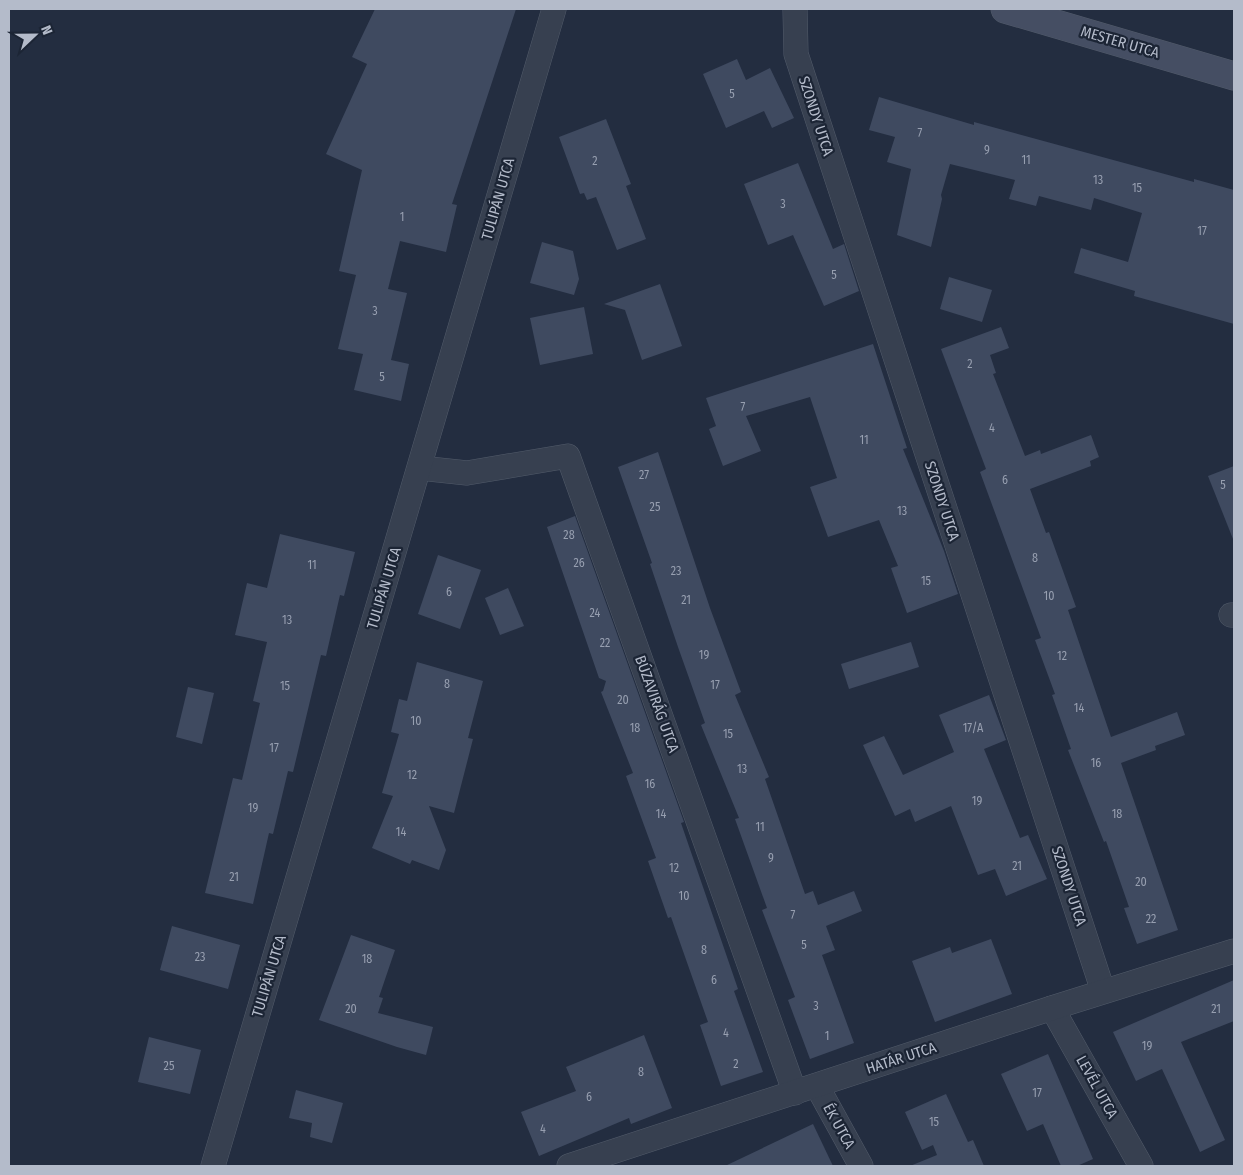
<svg xmlns="http://www.w3.org/2000/svg" width="1243" height="1175" viewBox="0 0 1243 1175" font-family="'Fira Sans Condensed',sans-serif">
  <style>
    .building { fill: #3f4a60 }
    .lines { fill: none; stroke-linecap: round; stroke-linejoin: round }
    .minor-casing { stroke: #525b6a; stroke-width: 25 }
    .secondary-casing { stroke: #525b6a; stroke-width: 29 }
    .minor { stroke: #374050; stroke-width: 24 }
    .secondary { stroke: #454e63; stroke-width: 28 }
    .labels { text-anchor: middle; dominant-baseline: central; stroke-width: 4.5; stroke-linejoin: round; paint-order: stroke }
    .number-label { font-size: 12px; fill: #979fb0 }
    .street-label { font-size: 15px; fill: #b4bbca; stroke: #1c2535 }
  </style>
  <rect width="100%" height="100%" fill="#232d40"/>
  <!-- building -->
  <g class="building">
    <path d="M375,9H516L452,204L457,205L446,252L400,241L388,289L407,293L391,360L409,364L401,401L354,390L363,354L338,349L356,275L339,271L362,170L326,154L367,64L352,57Z"/>
    <path d="M737,59L746,80L770,68L794,118L772,128L764,111L726,128L703,74Z"/>
    <path d="M879,97L974,125V122L1194,182V179L1234,190V324L1134,296L1135,291L1074,273L1081,248L1128,262L1142,213L1094,198L1091,210L1039,196L1036,206L1009,199L1015,180L950,164L941,195L942,199L931,247L897,235L911,169L887,162L895,137L869,130Z"/>
    <path d="M606,119L631,184L626,186L646,239L617,250L596,197L587,200L584,193L580,194L559,137Z"/>
    <path d="M798,163L833,249L844,244L859,291L824,306L793,235L768,245L744,184Z"/>
    <path d="M542,242L573,251L579,279L574,295L530,283Z"/>
    <path d="M949,277L992,290L982,322L940,309Z"/>
    <path d="M660,284L682,346L642,360L625,310L604,304Z"/>
    <path d="M584,307L593,354L540,365L530,318Z"/>
    <path d="M1001,327L1009,348L990,355L996,373L993,374L1025,456L1040,450L1041,454L1091,435L1099,457L1090,461L1091,466L1030,489L1046,533L1049,532L1076,607L1068,610L1111,737L1177,712L1185,735L1155,746L1156,750L1121,763L1178,930L1137,944L1124,908L1129,907L1106,841L1104,842L1068,750L1071,749L1052,695L1055,694L1035,640L1041,638L980,472L986,469L941,349Z"/>
    <path d="M873,344L907,448L903,449L944,551L958,594L907,613L891,568L898,566L879,520L828,537L810,487L837,478L810,397L746,416L761,451L723,466L709,429L716,426L706,398Z"/>
    <path d="M658,452L710,608L741,692L735,695L769,777L765,779L805,894L813,891L818,905L854,891L862,911L826,926L835,950L822,955L854,1043L810,1059L788,1000L795,997L762,910L767,908L735,819L739,818L701,725L705,723L678,647L650,564L652,563L618,467Z"/>
    <path d="M1234,466V539H1233L1208,476Z"/>
    <path d="M575,516L684,822L681,823L738,989L734,991L763,1072L721,1086L700,1025L708,1022L671,917L668,918L648,861L656,858L626,776L633,773L601,692L603,691L606,681L599,678L547,527Z"/>
    <path d="M280,534L355,552L344,596L340,595L326,656L321,655L293,772L288,771L273,834L269,833L253,904L205,893L233,778L242,780L260,703L253,701L267,642L235,635L247,583L267,588Z"/>
    <path d="M438,555L481,570L460,629L418,614Z"/>
    <path d="M508,588L524,626L500,635L485,598Z"/>
    <path d="M911,642L919,667L849,689L841,664Z"/>
    <path d="M417,662L483,681L468,738L473,739L454,813L429,806L446,850L439,870L412,860L410,864L372,848L393,796L382,793L399,734L391,732L399,699L407,701Z"/>
    <path d="M188,687L214,693L202,744L176,737Z"/>
    <path d="M989,695L1006,740L984,749L1020,838L1028,835L1047,879L1006,896L995,869L978,875L951,806L915,822L910,809L895,816L863,745L884,736L903,775L954,752L939,715Z"/>
    <path d="M172,926L240,945L228,989L160,970Z"/>
    <path d="M351,935L395,950L379,997L383,998L378,1013L433,1027L426,1055L397,1047L319,1020Z"/>
    <path d="M991,939L1012,994L935,1022L912,961L950,947L952,953Z"/>
    <path d="M1234,980V1021L1181,1042L1225,1140L1200,1152L1162,1069L1136,1081L1113,1032Z"/>
    <path d="M644,1035L672,1108L631,1124L629,1118L539,1156L521,1112L576,1091L566,1067Z"/>
    <path d="M149,1037L201,1050L190,1094L138,1082Z"/>
    <path d="M1048,1054L1093,1159L1077,1166H1061L1043,1124L1027,1131L1001,1074Z"/>
    <path d="M296,1090L343,1103L332,1143L310,1137L312,1123L289,1118Z"/>
    <path d="M946,1094L968,1142L973,1140L984,1166H910L937,1155L933,1145L922,1150L905,1112Z"/>
    <path d="M813,1124L833,1166H725Z"/>
  </g>
  <g class="lines">
    <!-- minor casing -->
    <g class="minor-casing">
      <g id="minor">
        <path d="M795,9L796,54L1103,991"/>
        <path d="M420,468L467,473L568,456L795,1093"/>
        <path d="M1231,615H1234"/>
        <path d="M1052,1008L1141,1166"/>
        <path d="M817,1086L861,1166"/>
        <path d="M213,1166L554,9"/>
        <path d="M569,1166L1052,1008L1234,951"/>
      </g>
    </g>
    <!-- secondary casing -->
    <g class="secondary-casing">
      <path id="secondary" d="M1005,9L1234,76"/>
    </g>
    <!-- minor -->
    <use href="#minor" class="minor"/>
    <!-- secondary -->
    <use href="#secondary" class="secondary"/>
  </g>
  <g class="labels">
    <!-- number labels -->
    <g class="number-label">
      <text x="732" y="94">5</text>
      <text x="920" y="133">7</text>
      <text x="987" y="150">9</text>
      <text x="1026" y="160">11</text>
      <text x="595" y="161">2</text>
      <text x="1098" y="180">13</text>
      <text x="1137" y="188">15</text>
      <text x="783" y="204">3</text>
      <text x="402" y="217">1</text>
      <text x="1202" y="231">17</text>
      <text x="834" y="275">5</text>
      <text x="375" y="311">3</text>
      <text x="970" y="364">2</text>
      <text x="382" y="377">5</text>
      <text x="743" y="407">7</text>
      <text x="992" y="428">4</text>
      <text x="864" y="440">11</text>
      <text x="644" y="475">27</text>
      <text x="1005" y="480">6</text>
      <text x="1223" y="485">5</text>
      <text x="655" y="507">25</text>
      <text x="902" y="511">13</text>
      <text x="569" y="535">28</text>
      <text x="1035" y="558">8</text>
      <text x="579" y="563">26</text>
      <text x="312" y="565">11</text>
      <text x="676" y="571">23</text>
      <text x="926" y="581">15</text>
      <text x="449" y="592">6</text>
      <text x="1049" y="596">10</text>
      <text x="686" y="600">21</text>
      <text x="595" y="613">24</text>
      <text x="287" y="620">13</text>
      <text x="605" y="643">22</text>
      <text x="704" y="655">19</text>
      <text x="1062" y="656">12</text>
      <text x="447" y="684">8</text>
      <text x="715" y="685">17</text>
      <text x="285" y="686">15</text>
      <text x="623" y="700">20</text>
      <text x="1079" y="708">14</text>
      <text x="416" y="721">10</text>
      <text x="635" y="728">18</text>
      <text x="973" y="728">17/A</text>
      <text x="728" y="734">15</text>
      <text x="274" y="748">17</text>
      <text x="1096" y="763">16</text>
      <text x="742" y="769">13</text>
      <text x="412" y="775">12</text>
      <text x="650" y="784">16</text>
      <text x="977" y="801">19</text>
      <text x="253" y="808">19</text>
      <text x="661" y="814">14</text>
      <text x="1117" y="814">18</text>
      <text x="760" y="827">11</text>
      <text x="401" y="832">14</text>
      <text x="771" y="858">9</text>
      <text x="1017" y="866">21</text>
      <text x="674" y="868">12</text>
      <text x="234" y="877">21</text>
      <text x="1141" y="882">20</text>
      <text x="684" y="896">10</text>
      <text x="793" y="915">7</text>
      <text x="1151" y="919">22</text>
      <text x="804" y="945">5</text>
      <text x="704" y="950">8</text>
      <text x="200" y="957">23</text>
      <text x="367" y="959">18</text>
      <text x="714" y="980">6</text>
      <text x="816" y="1006">3</text>
      <text x="351" y="1009">20</text>
      <text x="1216" y="1009">21</text>
      <text x="726" y="1033">4</text>
      <text x="827" y="1036">1</text>
      <text x="1147" y="1046">19</text>
      <text x="736" y="1064">2</text>
      <text x="169" y="1066">25</text>
      <text x="641" y="1072">8</text>
      <text x="1037" y="1093">17</text>
      <text x="589" y="1097">6</text>
      <text x="934" y="1122">15</text>
      <text x="543" y="1129">4</text>
    </g>
    <!-- street labels -->
    <g class="street-label">
      <text transform="translate(1120 42) rotate(16)">MESTER UTCA</text>
      <text transform="translate(816 116) rotate(72)">SZONDY UTCA</text>
      <text transform="translate(498 199) rotate(-74)">TULIPÁN UTCA</text>
      <text transform="translate(942 501) rotate(72)">SZONDY UTCA</text>
      <text transform="translate(384 588) rotate(-73)">TULIPÁN UTCA</text>
      <text transform="translate(657 704) rotate(70)">BÚZAVIRÁG UTCA</text>
      <text transform="translate(1069 886) rotate(72)">SZONDY UTCA</text>
      <text transform="translate(269 976) rotate(-73)">TULIPÁN UTCA</text>
      <text transform="translate(901 1058) rotate(-18)">HATÁR UTCA</text>
      <text transform="translate(1097 1087) rotate(61)">LEVÉL UTCA</text>
      <text transform="translate(839 1126) rotate(61)">ÉK UTCA</text>
    </g>
  </g>
  <!-- border -->
  <rect width="1243" height="1175" fill="none" stroke="#b4bbca" stroke-width="20"/>
  <!-- north arrow -->
  <g transform="translate(35 35) rotate(68)" stroke="#1c2535" stroke-width="4" paint-order="stroke">
  <path d="M0-4L9 19L0 12L-9 19Z" fill="#b4bbca"/>
  <text y="-8" font-size="14" font-weight="bold" text-anchor="middle" fill="#b4bbca">N</text>
  </g>
</svg>
